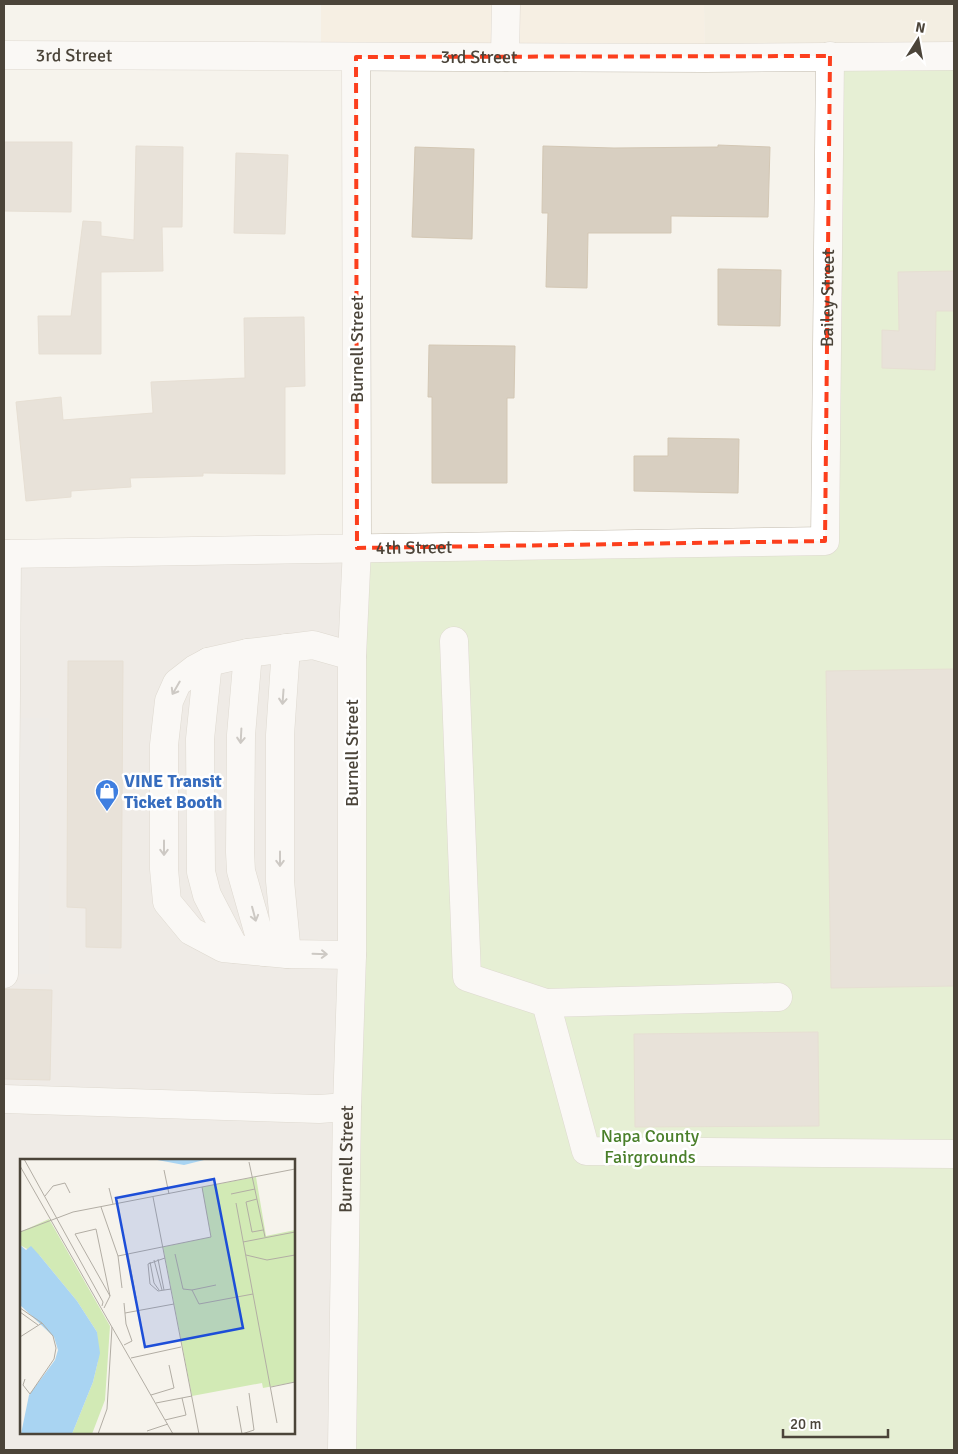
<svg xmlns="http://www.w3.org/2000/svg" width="958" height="1454" viewBox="0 0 958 1454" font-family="Signika,sans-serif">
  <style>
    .commercial { fill: #f7ead8 }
    .industrial { fill: #e6e2dd; fill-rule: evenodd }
    .education { fill: #efe8d6 }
    .green { fill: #d2eab5 }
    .parking { fill: #e5e3e0 }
    .building { fill: #d8cfc1; stroke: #d3c7b4 }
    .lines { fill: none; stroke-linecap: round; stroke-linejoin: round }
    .minor-casing { stroke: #c2bbae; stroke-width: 29 }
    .minor { stroke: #fff; stroke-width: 28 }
    .oneway { stroke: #9c9892 }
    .marked { fill: none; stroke: #fc3f1d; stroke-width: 4; stroke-dasharray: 10 6; stroke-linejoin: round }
    .labels { text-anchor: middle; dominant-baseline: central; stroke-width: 5; stroke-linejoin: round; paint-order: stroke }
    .street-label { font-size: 18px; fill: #4b4439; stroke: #fff }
    .shop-label { font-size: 18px; font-weight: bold; fill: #366cbe; stroke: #fff; text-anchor: start }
    .park-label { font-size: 18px; fill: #4a7f2a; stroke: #fff }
    .inset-road { fill: none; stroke: #b2ada4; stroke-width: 1 }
    .view { fill: #1d4ed8; fill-opacity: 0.15; stroke: #1d4ed8; stroke-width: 2.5 }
    .inset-edge { fill: none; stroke: #4b4439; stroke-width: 2.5 }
  </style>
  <rect width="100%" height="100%" fill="#f6f3ec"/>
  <!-- commercial -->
  <path class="commercial" d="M321,4H704L705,58L321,56Z"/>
  <!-- industrial -->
  <path class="industrial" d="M357,548L342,1450H4V554ZM21,1160H294V1433H21Z"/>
  <!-- education -->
  <path class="education" d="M704,4H954V56L705,58Z"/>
  <!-- green -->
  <path class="green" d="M830,56H954V1450H342L357,548L825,541Z"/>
  <!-- parking -->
  <path class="parking" d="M15,718H49V974H4Z"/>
  <!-- building -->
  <g class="building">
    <path d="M4,142H72L71,212L4,211Z"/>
    <path d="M718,145L770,147L768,217L671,216V233H588L587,288L546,287L548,213H542L543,146L614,148L718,147Z"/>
    <path d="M136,146L183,147L182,227H162L163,271L101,272V354H39L38,316H71L83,221L101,222V236L134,240Z"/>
    <path d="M415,147L474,149L472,239L412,237Z"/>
    <path d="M236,153L288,155L285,234L234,233Z"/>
    <path d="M718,269L781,270L780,326L718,325Z"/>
    <path d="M954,271V311H936L935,370L882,368V330L899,331L898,272Z"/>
    <path d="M304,317L305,386L285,387V474L203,473V476L130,478L131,487L71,491V497L26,501L16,402L61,397L63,420L153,413L151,382L245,378L244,318Z"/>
    <path d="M429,345L515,346L514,398H507V483H432V397H428Z"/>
    <path d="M668,438L739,439L738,493L634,491V456H668Z"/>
    <path d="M68,661H123L121,948L86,947V908L67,907Z"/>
    <path d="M954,669V986L831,988L826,671Z"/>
    <path d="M7,989L52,990L50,1080L4,1079V990Z"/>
    <path d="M818,1032L819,1126L635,1127L634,1034Z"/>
  </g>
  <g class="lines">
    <!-- minor casing -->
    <g class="minor-casing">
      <g id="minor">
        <path id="s1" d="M4,55L705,58L954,56"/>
        <path d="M505,57L506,4"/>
        <path id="s2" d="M4,554L825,541L830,56"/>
        <path d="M454,641L467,977L546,1003L586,1151L954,1154"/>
        <path d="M286,648L280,735V881L287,954"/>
        <path d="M248,653L241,735L240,852L241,871L264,952"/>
        <path d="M352,656L313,645L248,653L208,662L195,669L177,683L169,701L164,745V869L167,902L191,931L223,948L287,954L352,955"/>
        <path d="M208,662L200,739L201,872L207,895L235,949"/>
        <path d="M4,974L7,554"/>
        <path d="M546,1003L778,997"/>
        <path d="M4,1099L319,1109L347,1107"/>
        <path id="s3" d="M342,1450L347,1107L352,955V656L357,548L356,57"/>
      </g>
    </g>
    <!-- minor -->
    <use href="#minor" class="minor"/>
  </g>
  <!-- one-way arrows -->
  <defs><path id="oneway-shaft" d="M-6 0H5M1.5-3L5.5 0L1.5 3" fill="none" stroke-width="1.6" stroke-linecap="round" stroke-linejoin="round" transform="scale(1.25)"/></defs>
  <g class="oneway">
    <use href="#oneway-shaft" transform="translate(176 688) rotate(120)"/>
    <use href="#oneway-shaft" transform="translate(283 697) rotate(94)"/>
    <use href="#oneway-shaft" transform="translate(241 736) rotate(93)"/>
    <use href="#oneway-shaft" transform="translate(164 848) rotate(90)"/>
    <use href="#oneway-shaft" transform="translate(280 859) rotate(90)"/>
    <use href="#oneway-shaft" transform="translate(254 914) rotate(75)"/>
    <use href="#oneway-shaft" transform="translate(320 954) rotate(2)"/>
  </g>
  <!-- marked area -->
  <path d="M0 0H958V1454H0ZM830,56L825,541L357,548L356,57Z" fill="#f6f3ec" fill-opacity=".55" fill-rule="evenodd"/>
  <path class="marked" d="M830,56L825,541L357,548L356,57Z"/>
  <!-- icons -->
  <defs>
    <g id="shop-pin" transform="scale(1.25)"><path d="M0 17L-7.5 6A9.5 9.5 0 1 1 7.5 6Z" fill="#3f7fe0" stroke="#fff"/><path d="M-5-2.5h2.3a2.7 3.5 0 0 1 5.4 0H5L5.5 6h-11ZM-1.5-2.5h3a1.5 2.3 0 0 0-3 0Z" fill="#fff"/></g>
  </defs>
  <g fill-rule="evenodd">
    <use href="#shop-pin" x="107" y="791"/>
  </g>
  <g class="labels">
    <!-- street labels -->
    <g class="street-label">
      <text stroke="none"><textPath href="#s1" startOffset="70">3rd Street</textPath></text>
      <text stroke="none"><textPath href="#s1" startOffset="475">3rd Street</textPath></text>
      <text stroke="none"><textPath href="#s2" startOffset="1064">Bailey Street</textPath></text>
      <text transform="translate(357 349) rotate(-90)">Burnell Street</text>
      <text stroke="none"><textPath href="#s2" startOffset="410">4th Street</textPath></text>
      <text transform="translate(352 753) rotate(-90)">Burnell Street</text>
      <text stroke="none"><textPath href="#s3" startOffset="291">Burnell Street</textPath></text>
    </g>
    <!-- shop labels -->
    <g class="shop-label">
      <text x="124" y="781">VINE Transit<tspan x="124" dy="21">Ticket Booth</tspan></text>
    </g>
    <!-- park labels -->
    <g class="park-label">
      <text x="650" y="1136">Napa County<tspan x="650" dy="21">Fairgrounds</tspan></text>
    </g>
  </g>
  <!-- overview -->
  <g transform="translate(20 1159)">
    <rect width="275" height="275" fill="#f6f3ec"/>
    <path d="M236,18L246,77L275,71V223L243,229L242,224L172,237L143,88L191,78L182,28ZM29,60L90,167L85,241L72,275H52L73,223L78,202L77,173L57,142L20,97L0,86V73Z" fill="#d2eab5"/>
    <path d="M132,0H188L164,6ZM0,86L6,91L11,87L20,97L57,142L77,173L80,194L73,223L52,275H1L9,236L35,201L38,191L34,178L0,146Z" fill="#a9d4f2"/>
    <path class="inset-road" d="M4,0L83,143L82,147M229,3L245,78M0,7L153,275M144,11L149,35M89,29L93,45M211,35L235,30M25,37L33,27L45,24L50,34M133,38L179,275M237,40L226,43L232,73L243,71M216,44L257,264M81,48L98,97L102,129M0,73L53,53L275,10M223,83L275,73M108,95L116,139M155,95L163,130L172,131L179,145L233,135M226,96L247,101L275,96M98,97L191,78L182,28M145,99L128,105L130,125L138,132L151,130M138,100L144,131M134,101L142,131M130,103L134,124L139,131M172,131L196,126M104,144L106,165L112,182L104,186M0,149L22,164L33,177L36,189L34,200L10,235L3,226L5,220M84,149L90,137L76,70L55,75L90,137M0,153L18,166M105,154L154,145M0,178L22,164M111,199L161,188M251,228L275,223M131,236L154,229L149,206M136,244L172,237M217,247L222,275M145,261L166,256L162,239M127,272L148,265M78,275L87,250L92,168M222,275L234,271L229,234"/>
    <path class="view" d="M194,20L223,169L125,188L96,39Z"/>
    <rect width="275" height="275" class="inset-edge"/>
  </g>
  <!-- border -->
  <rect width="958" height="1454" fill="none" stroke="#4b4439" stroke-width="10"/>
  <!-- north arrow -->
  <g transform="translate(918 40) rotate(11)" stroke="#ffffff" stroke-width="4" paint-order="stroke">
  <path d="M0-4L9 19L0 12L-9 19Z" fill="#4b4439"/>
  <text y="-8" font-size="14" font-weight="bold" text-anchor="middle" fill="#4b4439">N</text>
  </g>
  <!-- scale -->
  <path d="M783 1429v8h105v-8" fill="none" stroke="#4b4439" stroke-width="2.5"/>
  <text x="790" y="1429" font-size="15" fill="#4b4439" stroke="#ffffff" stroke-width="4" paint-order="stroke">20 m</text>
</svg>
